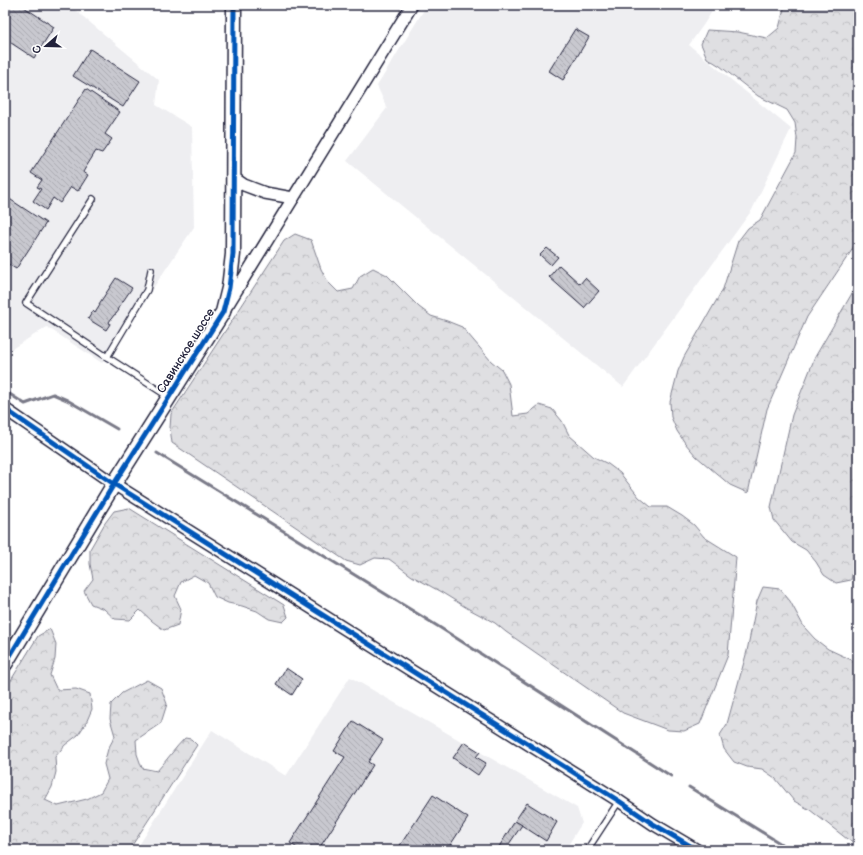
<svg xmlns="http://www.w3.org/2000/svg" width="863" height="855" viewBox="0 0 863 855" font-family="'Balsamiq Sans',sans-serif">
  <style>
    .built { fill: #eeeef1 }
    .forest { fill: url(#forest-crowns); stroke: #80808e }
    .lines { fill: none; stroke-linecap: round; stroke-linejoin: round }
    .stream { stroke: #7a7a88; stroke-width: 3 }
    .building { fill: url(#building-back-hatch); stroke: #22223b }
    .service-casing { stroke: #22223b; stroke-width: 8 }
    .minor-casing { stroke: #22223b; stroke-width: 14 }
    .tertiary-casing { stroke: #22223b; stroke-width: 17 }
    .service { stroke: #fff; stroke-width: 5.5 }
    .minor { stroke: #fff; stroke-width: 11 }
    .tertiary { stroke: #fff; stroke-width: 14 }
    .cycleway-casing { stroke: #fff; stroke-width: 8 }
    .cycleway { stroke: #0057b8; stroke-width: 5 }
    .labels { text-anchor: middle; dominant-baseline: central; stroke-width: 3; stroke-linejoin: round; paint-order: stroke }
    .street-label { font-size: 12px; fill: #22223b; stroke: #fff }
  </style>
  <defs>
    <pattern id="forest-crowns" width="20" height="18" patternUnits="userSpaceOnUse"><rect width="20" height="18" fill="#dfdfe2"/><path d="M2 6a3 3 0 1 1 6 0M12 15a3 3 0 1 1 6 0" fill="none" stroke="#bfbfc3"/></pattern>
    <pattern id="building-back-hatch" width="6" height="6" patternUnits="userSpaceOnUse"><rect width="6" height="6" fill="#c8c8cf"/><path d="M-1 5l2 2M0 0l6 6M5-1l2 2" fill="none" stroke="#acacb3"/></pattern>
  </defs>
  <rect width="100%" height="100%" fill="#fff"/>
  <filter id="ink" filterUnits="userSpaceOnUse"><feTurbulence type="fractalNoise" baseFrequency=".025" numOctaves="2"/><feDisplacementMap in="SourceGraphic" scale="8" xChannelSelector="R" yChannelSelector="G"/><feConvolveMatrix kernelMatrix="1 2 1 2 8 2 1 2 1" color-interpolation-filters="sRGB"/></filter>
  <g filter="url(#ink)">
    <!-- built -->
    <g class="built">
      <path d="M5,5H69L159,80L156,105L192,127L194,227L107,357L102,363L47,327L5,353Z"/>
      <path d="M427,5H716L704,24L689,45L791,129L752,210L623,387L347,161L387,108L377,86Z"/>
      <path d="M350,677L577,808L582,823L565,850H136L212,730L286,776Z"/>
    </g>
    <!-- forest -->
    <g class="forest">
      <path d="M785,5H858V241L807,317L767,409L748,493L730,485L696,456L685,443L677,431L671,417L670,402L678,371L684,357L723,289L738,241L748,228L760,220L796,153L797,138L795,123L787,110L758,96L720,66L707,58L701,44L707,30L738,32L767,38L779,28Z"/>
      <path d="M295,234L311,240L321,269L328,282L338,292L353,289L360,276L373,268L387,275L419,307L431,316L447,321L462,327L491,361L502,370L509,384L513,416L528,414L539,405L552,409L562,421L569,435L594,457L608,464L620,473L639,497L651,507H667L682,516L694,525L704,537L736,557L728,655L700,724L684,731L668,730L623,713L506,632L495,623L467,608L441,592L412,576L389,559L375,558L360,565L346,561L172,443L170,428L171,414L284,241Z"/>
      <path d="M858,283V547L851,580L836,583L824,575L816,562L806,550L792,542L774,520L771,507L792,415L815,357Z"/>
      <path d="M129,508L284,605L288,617L283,622L269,619L257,611L242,606L228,603L215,597L208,583L194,575L181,582L175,596L181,609L178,625L164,630L152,621L140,610L130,620L115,619L104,609L91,604L84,591L93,579L90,564V549L105,523L114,511Z"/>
      <path d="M763,587L780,589L790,601L804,627L815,639L828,649L856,662L858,665V844L847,839L810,810L794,801L775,778L762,769L747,767L734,762L724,749L720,735L727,724L747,651L757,601Z"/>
      <path d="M50,629L56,644L55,659L50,675L57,690L76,689L90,694L92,709L86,723L78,735L65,745L55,757L56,772L52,787L45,800L58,806L87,799L101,792L108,779L104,764L108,749L115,736L110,719L111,704L122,693L147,680L161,688L167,704L161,723L136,740L137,754L142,768L157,771C167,760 175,748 185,738L191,739L197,745L129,850H5V690L38,636Z"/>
    </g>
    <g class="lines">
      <!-- stream -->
      <g class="stream">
        <path d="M5,391L25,404L53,394L67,400L117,429"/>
        <path d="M157,453L439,627L671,776"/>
        <path d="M689,787L791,850"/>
      </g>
    </g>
    <!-- building -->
    <g class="building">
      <path d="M5,5H21L54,27L34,58L5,39Z"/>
      <path d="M575,29L589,37L563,80L549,71Z"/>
      <path d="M90,49L140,81L123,107L73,76Z"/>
      <path d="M86,89L120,112L105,134L112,139L102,153L96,151L83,172L88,175L78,191L71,187L60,203L53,198L46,210L33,201L41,189L37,187L42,180L31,173Z"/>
      <path d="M5,196L46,223L16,269L5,262Z"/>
      <path d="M547,248L558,257L551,265L540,255Z"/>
      <path d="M559,265L580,284L585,278L599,291L584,308L549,277Z"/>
      <path d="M116,278L132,288L117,310H119L116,314L114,315L109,322L110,324L106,330L88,319L93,311L95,313L100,305L99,304Z"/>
      <path d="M286,668L302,679L292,695L276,684Z"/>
      <path d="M353,721L383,740L368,762L373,765L320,847L324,850H300L290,843L345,757L334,751Z"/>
      <path d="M464,742L480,752L476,757L486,763L478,775L453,758Z"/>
      <path d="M433,795L468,818L447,850H397Z"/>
      <path d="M527,803L557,822L546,841L515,821Z"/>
      <path d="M515,821L522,825L509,844L518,850H497Z"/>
    </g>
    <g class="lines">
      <!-- service casing -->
      <g class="service-casing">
        <g id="service">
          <path d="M93,199L26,303L107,357"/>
          <path d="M151,270L147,290L107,357L169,397"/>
          <path d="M587,850L619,801"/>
        </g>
      </g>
      <!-- minor casing -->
      <g class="minor-casing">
        <g id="minor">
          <path d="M234,178L244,185L265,193L293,198"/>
          <path d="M228,304L412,5"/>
          <path d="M5,409L114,484L619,801L653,824L697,850"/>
        </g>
      </g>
      <!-- tertiary casing -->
      <g class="tertiary-casing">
        <path id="tertiary" d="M5,664L114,484L223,312L229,288L233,254L234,5"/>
      </g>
      <!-- service -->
      <use href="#service" class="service"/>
      <!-- minor -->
      <use href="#minor" class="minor"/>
      <!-- tertiary -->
      <use href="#tertiary" class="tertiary"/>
      <!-- cycleway casing -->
      <g class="cycleway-casing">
        <g id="cycleway">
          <path d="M5,409L114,484L619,801L653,824L697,850"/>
          <path d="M5,664L114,484L223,312L229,288L233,254L234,5"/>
        </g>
      </g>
      <!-- cycleway -->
      <use href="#cycleway" class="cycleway"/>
    </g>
  </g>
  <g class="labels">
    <!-- street labels -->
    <g class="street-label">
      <text transform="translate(186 351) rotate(-58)">Савинское шоссе</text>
    </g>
  </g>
  <!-- margin -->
  <rect width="863" height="855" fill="none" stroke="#fff" stroke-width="20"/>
  <rect x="10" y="10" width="843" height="835" fill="none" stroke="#22223b" stroke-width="1.5" filter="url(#ink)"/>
  <!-- north arrow -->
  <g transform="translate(46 46) rotate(250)" stroke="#ffffff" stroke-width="3" paint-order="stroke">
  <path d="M0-3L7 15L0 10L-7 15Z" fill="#22223b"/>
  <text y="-6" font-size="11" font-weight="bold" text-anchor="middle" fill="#22223b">С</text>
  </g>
</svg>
